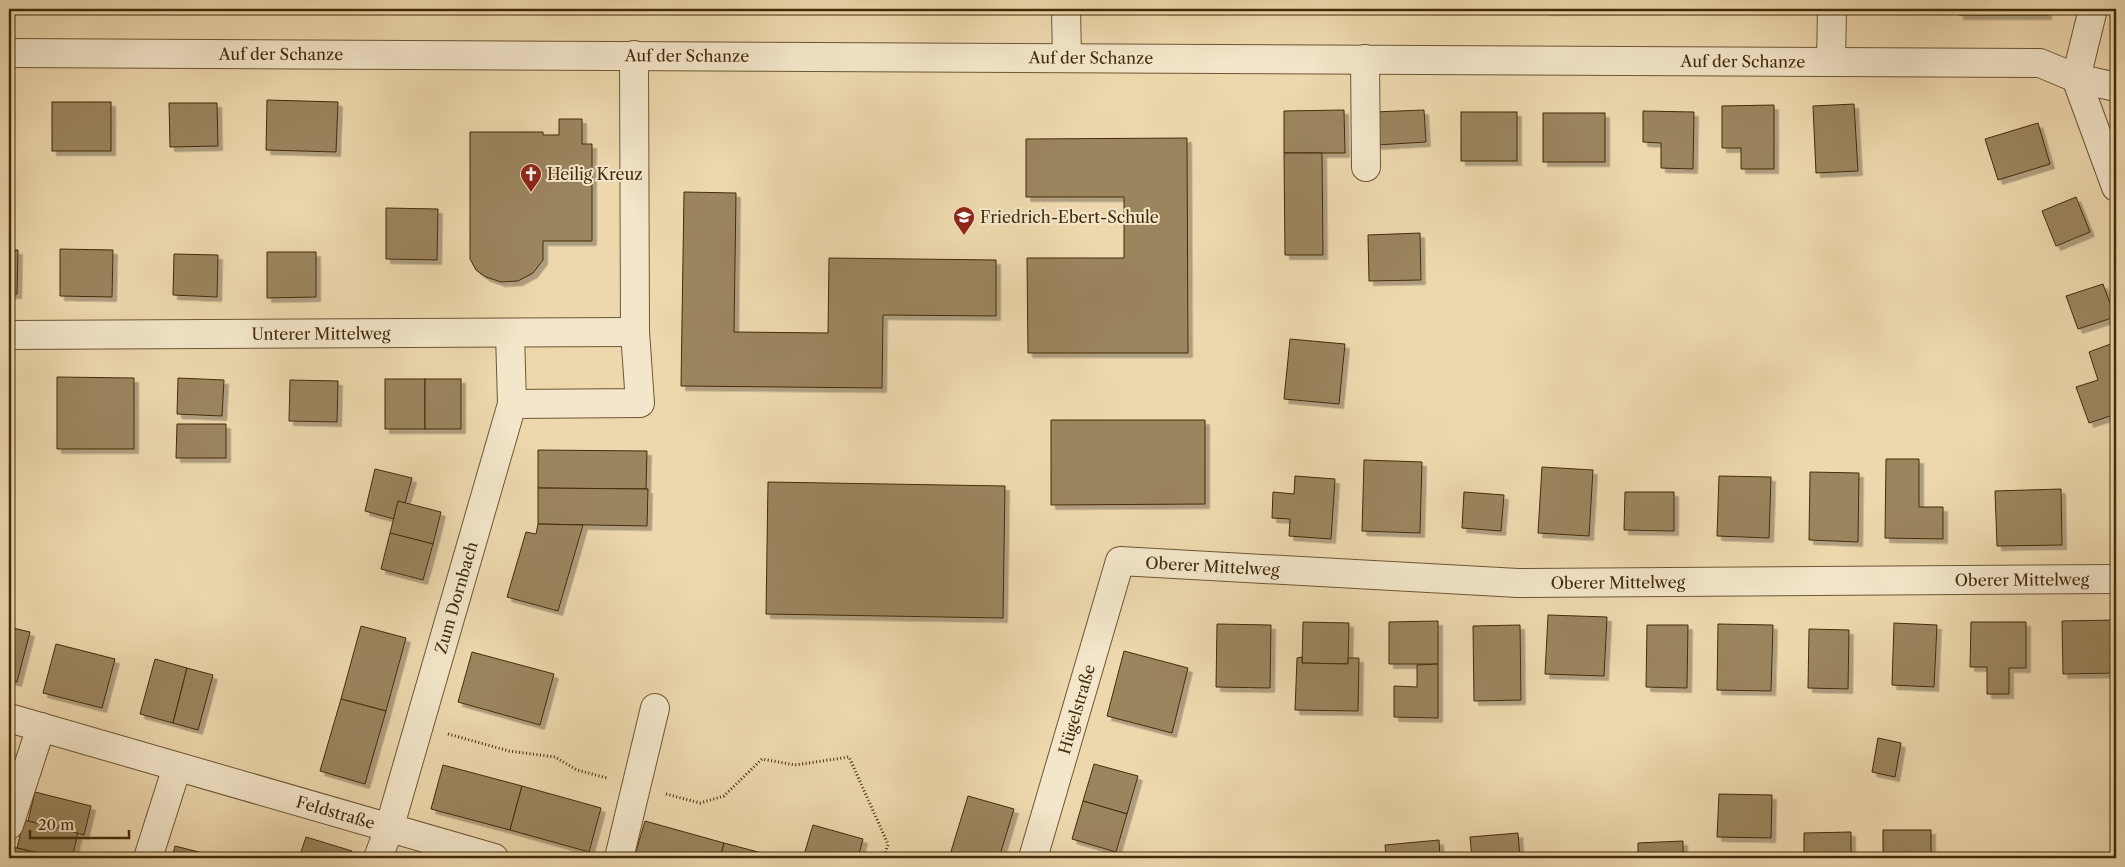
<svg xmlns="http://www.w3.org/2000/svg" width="2125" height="867" viewBox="0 0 2125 867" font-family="'Libre Caslon Text',serif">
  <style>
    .building { fill: #9b855f; stroke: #432b09; filter: url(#shadow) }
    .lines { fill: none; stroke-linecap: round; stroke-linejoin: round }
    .minor-casing { stroke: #6e5632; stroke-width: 30 }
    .path { stroke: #432b09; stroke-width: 3; stroke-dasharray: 1 2.5; stroke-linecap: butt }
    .minor { stroke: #f3e6ca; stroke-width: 28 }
    .labels { text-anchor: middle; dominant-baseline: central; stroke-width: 4; stroke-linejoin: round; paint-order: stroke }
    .street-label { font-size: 16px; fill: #432b09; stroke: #f3e6ca }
    .poi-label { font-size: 16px; fill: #432b09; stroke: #f3e6ca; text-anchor: start }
  </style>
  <defs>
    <filter id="shadow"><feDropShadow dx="4.5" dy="4.5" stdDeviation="0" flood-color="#0004"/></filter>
  </defs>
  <rect width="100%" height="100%" fill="#edd8ae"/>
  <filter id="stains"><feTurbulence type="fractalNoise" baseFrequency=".004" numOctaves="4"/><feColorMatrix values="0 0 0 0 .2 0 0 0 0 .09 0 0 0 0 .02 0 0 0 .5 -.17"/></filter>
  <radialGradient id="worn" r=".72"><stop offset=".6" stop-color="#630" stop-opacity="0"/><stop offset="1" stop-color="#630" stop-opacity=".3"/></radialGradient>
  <!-- building -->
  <g class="building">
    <rect x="1164" y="9" width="54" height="1"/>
    <path d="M1546,9H1603V10L1546,11Z"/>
    <rect x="1603" y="9" width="56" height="1"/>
    <rect x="1959" y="9" width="88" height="6"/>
    <path d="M267,100L338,102L336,152L266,150Z"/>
    <rect x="52" y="102" width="59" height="49"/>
    <path d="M169,103H217L218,146L170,147Z"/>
    <path d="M1854,104L1858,171L1816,173L1813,106Z"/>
    <path d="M1774,105V169H1741V148H1722V106Z"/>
    <path d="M1344,110L1345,153H1284V111Z"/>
    <path d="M1424,110L1426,142L1376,145L1374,112Z"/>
    <path d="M1643,111L1694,112L1693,169L1661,168V143L1643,142Z"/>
    <rect x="1461" y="112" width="56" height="49"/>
    <rect x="1543" y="113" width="62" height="49"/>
    <path d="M559,119H582V144H592V241H543V260L533,273L518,281L501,282L486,277L476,270L470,259V132H543V135H559Z"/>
    <path d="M2038,123L2050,164L1998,180L1985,139Z"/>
    <path d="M1187,138L1188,353H1028L1027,258H1124V197H1026V139Z"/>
    <path d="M1284,153H1322L1323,255H1285Z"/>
    <path d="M684,192L736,193L734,332L828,333L829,258L996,260V316L883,315L882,388L681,386Z"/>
    <path d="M2076,197L2090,232L2056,246L2042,211Z"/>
    <path d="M386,208L438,209L437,260L386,259Z"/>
    <path d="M1420,233L1421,280L1369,281L1368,235Z"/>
    <path d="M60,249L113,250L112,297L60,296Z"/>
    <path d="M9,250H18L17,294H9Z"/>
    <path d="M267,252H316V297L267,298Z"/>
    <path d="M174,254L218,255L217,297L173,295Z"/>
    <path d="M2103,284L2115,317L2078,329L2066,296Z"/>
    <path d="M1290,339L1345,344L1339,404L1284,399Z"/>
    <path d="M2116,342V414L2089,423L2076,387L2098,380L2089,352Z"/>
    <path d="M57,377L134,378V449H57Z"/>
    <path d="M178,378L224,380L222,416L177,414Z"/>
    <rect x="385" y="379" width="40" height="50"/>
    <rect x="425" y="379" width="36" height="50"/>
    <path d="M290,380L338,381L337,422L289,421Z"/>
    <path d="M1051,420H1205V504L1051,505Z"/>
    <path d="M177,424H226V458H176Z"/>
    <path d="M538,450L647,451L646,489L538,488Z"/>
    <path d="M1886,459H1919V507H1943V539L1885,538Z"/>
    <path d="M1364,460L1422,462L1420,533L1362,531Z"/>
    <path d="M1542,467L1593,470L1589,536L1538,533Z"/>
    <path d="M375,469L412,478L405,503L398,501L394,519L365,511Z"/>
    <path d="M1810,472L1859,473L1858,542L1809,540Z"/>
    <path d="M1295,476L1335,479L1331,539L1289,536L1290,519L1272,518L1273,492L1294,494Z"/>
    <path d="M1719,476L1771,477L1769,538L1717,536Z"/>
    <path d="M768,482L1005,486L1003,618L766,614Z"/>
    <path d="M538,488L648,489L647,526L538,524Z"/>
    <path d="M2061,489L2062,545L1997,546L1995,491Z"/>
    <path d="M1464,492L1504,495L1501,531L1462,528Z"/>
    <path d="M1625,492H1674V531L1624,530Z"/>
    <path d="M398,501L441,512L433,544L390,533Z"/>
    <path d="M538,524L583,525L558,611L507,597L526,532L536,534Z"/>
    <path d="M390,533L433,544L423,580L381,569Z"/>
    <path d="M1548,615L1607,617L1604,676L1545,674Z"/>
    <path d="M2116,620V673L2063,674L2062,621Z"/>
    <path d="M1438,621V664H1389V622Z"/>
    <path d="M1303,622L1349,623L1348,664L1302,663Z"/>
    <path d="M1971,622H2026V668H2009V694H1987V667H1970Z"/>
    <path d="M1894,623L1937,625L1934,687L1892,685Z"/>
    <path d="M1217,624L1271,625L1270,688L1216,687Z"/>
    <path d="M1718,624L1773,625L1771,691L1717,690Z"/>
    <path d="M1520,625L1521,700L1474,701L1473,626Z"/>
    <path d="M1647,625H1688L1687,688L1646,687Z"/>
    <path d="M361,626L406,638L386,711L341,699Z"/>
    <path d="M9,627L30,632L17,682L9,680Z"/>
    <path d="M1809,629L1849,630L1848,689L1808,688Z"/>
    <path d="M56,644L115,659L102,708L43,693Z"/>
    <path d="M1124,651L1188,668L1172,733L1107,716Z"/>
    <path d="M472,652L554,674L540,725L458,702Z"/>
    <path d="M1302,657V663L1348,664V658H1359L1358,711L1295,710L1297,658Z"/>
    <path d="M155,659L187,668L173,723L140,714Z"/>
    <path d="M1438,664V718L1394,717V686L1417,687V665Z"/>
    <path d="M187,668L213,675L198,730L173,723Z"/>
    <path d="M341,699L386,711L365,784L320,771Z"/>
    <path d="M1878,738L1901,743L1895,777L1872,772Z"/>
    <path d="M1094,764L1138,776L1127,814L1083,801Z"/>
    <path d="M443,765L522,786L510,830L431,809Z"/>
    <path d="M522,786L601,808L589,852L510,830Z"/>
    <path d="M35,792L91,806L84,835L28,821Z"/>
    <path d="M1719,794L1772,795L1771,838L1717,837Z"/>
    <path d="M968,796L1014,809L999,858H949Z"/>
    <path d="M1083,801L1127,814L1116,852L1072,839Z"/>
    <path d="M24,820L78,833L72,858H59L17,848Z"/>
    <path d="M645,821L724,843L720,858H634Z"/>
    <path d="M813,825L863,839L858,858H803Z"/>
    <rect x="1883" y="830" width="48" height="28"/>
    <path d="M1851,832V858H1804V833Z"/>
    <path d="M1518,833L1520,858H1472L1470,837Z"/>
    <path d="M306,837L352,851L350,858H299Z"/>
    <path d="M1439,840L1440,858H1386L1385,845Z"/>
    <path d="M1683,841V858H1638V843Z"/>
    <path d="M724,843L781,858H720Z"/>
    <path d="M175,846L219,857V858H172Z"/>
    <path d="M12,847L17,848L59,858H10Z"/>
  </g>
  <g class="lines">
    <!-- minor casing -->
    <g class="minor-casing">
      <g id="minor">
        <path d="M1066,9L1067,57"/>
        <path d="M2093,9L2076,78L2116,187"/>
        <path id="s1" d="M9,53C686,55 1363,59 2040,63L2076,78L2116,87"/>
        <path d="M1365,59L1366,167"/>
        <path d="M1831,62L1832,9"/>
        <path id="s2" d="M9,335L635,332"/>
        <path d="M512,404L640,403L635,332L634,55"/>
        <path id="s3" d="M9,718L494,858"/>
        <path d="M9,825L41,727"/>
        <path d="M148,858L177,767"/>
        <path id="s4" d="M378,858L389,829L512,404L510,333"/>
        <path d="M619,858L655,708"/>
        <path id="s5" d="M1033,858L1120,561L1518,583L2116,579"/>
      </g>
    </g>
    <!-- path -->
    <g class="path">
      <path d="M448,734L509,751L555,757L577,770L607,778"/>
      <path d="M666,794L700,803L724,796L762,759L795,765L849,757L888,844L884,858"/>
    </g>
    <!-- minor -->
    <use href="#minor" class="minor"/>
  </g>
  <!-- icons -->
  <defs>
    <g id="church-pin" transform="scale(1.125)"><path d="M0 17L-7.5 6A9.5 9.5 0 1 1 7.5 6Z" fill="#8f2418" stroke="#f3e6ca"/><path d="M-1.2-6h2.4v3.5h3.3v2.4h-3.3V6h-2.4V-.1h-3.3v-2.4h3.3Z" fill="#fff"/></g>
    <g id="school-pin" transform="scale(1.125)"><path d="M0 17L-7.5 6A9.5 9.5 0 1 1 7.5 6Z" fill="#8f2418" stroke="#f3e6ca"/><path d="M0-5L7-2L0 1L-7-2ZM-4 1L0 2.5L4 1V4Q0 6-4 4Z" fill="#fff"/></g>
  </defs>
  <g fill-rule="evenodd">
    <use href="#church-pin" x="531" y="174"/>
    <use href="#school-pin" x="964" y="217"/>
  </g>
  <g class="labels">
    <!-- street labels -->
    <g class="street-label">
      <text stroke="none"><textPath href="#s1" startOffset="272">Auf der Schanze</textPath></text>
      <text stroke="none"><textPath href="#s1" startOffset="678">Auf der Schanze</textPath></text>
      <text stroke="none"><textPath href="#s1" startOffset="1082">Auf der Schanze</textPath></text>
      <text stroke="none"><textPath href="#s1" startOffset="1734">Auf der Schanze</textPath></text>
      <text stroke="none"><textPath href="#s2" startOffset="312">Unterer Mittelweg</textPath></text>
      <text stroke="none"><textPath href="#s5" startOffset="402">Oberer Mittelweg</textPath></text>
      <text stroke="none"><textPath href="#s5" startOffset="1212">Oberer Mittelweg</textPath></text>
      <text stroke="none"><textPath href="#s5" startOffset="808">Oberer Mittelweg</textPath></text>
      <text stroke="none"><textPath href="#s4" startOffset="272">Zum Dornbach</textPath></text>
      <text stroke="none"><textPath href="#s5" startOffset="155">Hügelstraße</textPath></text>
      <text stroke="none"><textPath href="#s3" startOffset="340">Feldstraße</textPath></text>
    </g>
    <!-- poi labels -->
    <g class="poi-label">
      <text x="547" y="174">Heilig Kreuz</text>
      <text x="980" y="217">Friedrich-Ebert-Schule</text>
    </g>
  </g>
  <!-- margin -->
  <rect width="2125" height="867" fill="none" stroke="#edd8ae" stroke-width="30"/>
  <rect x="10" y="10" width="2105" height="847" fill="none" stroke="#432b09" stroke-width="2.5"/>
  <rect x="15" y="15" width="2095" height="837" fill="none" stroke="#432b09"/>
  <!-- scale -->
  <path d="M30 830v8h99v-8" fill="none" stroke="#432b09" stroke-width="2.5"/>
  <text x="38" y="830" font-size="15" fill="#432b09" stroke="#f3e6ca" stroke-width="4" paint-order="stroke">20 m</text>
  <rect width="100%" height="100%" filter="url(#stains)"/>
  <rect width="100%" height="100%" fill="url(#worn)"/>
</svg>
